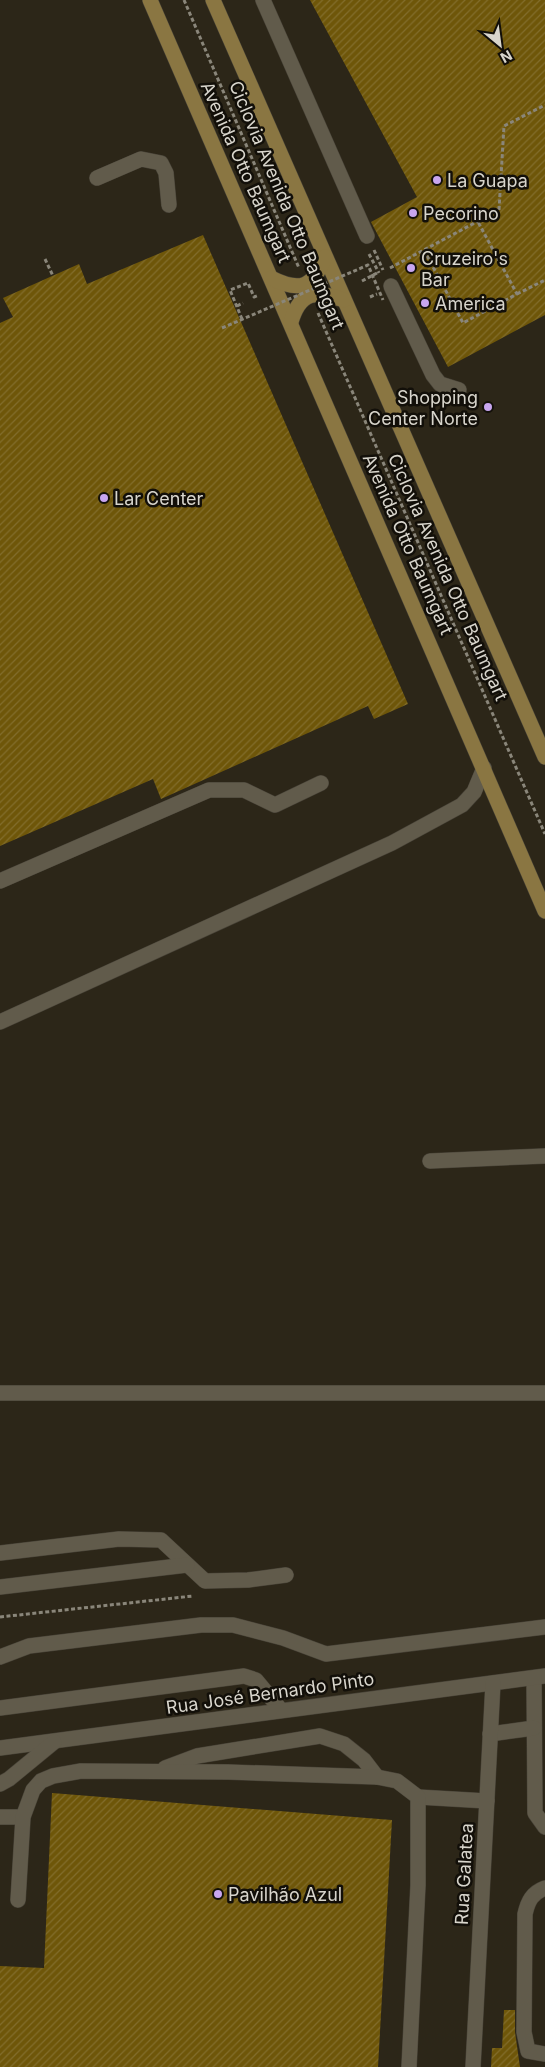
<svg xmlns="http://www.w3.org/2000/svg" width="545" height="2067" viewBox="0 0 545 2067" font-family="Inter,sans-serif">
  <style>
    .building { fill: url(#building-hatch) }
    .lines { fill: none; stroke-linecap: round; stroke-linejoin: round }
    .minor-casing { stroke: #474237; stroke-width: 16 }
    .major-casing { stroke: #474237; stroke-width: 16 }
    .path { stroke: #8a867a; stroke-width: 3; stroke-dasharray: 4 2.5; stroke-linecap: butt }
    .minor { stroke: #615b4b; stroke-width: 15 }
    .major { stroke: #8a7642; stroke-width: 15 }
    .path-bridge { stroke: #8a867a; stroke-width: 3; stroke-dasharray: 4 2.5; stroke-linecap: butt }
    .poi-dot { fill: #c8a6ef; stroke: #120f09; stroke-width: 2 }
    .labels { text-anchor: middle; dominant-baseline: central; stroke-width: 5; stroke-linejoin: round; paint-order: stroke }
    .street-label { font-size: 18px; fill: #d8d5cc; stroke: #120f09 }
    .poi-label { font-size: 18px; fill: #d8d5cc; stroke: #120f09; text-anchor: start }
  </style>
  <defs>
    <pattern id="building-hatch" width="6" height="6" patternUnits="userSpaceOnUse" patternTransform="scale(1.25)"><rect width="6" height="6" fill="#6e5609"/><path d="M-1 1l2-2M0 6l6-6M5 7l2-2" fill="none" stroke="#826d2c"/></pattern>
  </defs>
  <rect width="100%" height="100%" fill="#2c2618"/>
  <!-- building -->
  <g class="building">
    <path d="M310,0H545V315L448,367L371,222L417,197Z"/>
    <path d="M203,235L408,704L374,719L368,706L161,799L153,779L0,846V323L13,317L3,298L79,264L87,284Z"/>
    <path d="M52,1793L392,1820L378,2067H0V1966L44,1968Z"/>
    <path d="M504,2010H515V2032L520,2067H491L492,2048H502Z"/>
  </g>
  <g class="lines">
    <!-- minor casing -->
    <g class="minor-casing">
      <g id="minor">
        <path d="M263,0L367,236"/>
        <path d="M97,178L141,159L161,163L166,173L169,205"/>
        <path d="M391,286L433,375L440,384L459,390"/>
        <path d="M0,881L209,790H244L275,805L321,783"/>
        <path d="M0,1022L392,843L462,805L474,792L484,768"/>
        <path d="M430,1161L545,1156"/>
        <path d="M0,1393H545"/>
        <path d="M0,1553L119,1539L161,1540L205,1581L248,1580L286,1575"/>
        <path d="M0,1587L187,1565"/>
        <path d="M0,1657L29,1646L201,1625H233L283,1638L326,1654L545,1627"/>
        <path d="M534,1678L535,1813L545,1827"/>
        <path d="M0,1708L244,1676L256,1680L281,1710"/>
        <path d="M490,1734L534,1728"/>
        <path d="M0,1748L545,1676"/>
        <path d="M165,1768L197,1756L320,1736L344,1744L364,1760L377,1777"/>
        <path d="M0,1784L9,1779L54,1742"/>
        <path d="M418,1797L487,1801"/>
        <path d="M0,1817H23"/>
        <path d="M545,1888C532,1893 528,1901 525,1914L524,2032L528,2051L545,2054"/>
        <path d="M18,1900L23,1817L33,1790L41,1781L53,1776L81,1771L228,1772L377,1777L397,1781L418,1797V1885L409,2067"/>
        <path d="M473,2067L493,1683"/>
      </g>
    </g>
    <!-- major casing -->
    <g class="major-casing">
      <g id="major">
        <path d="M150,0L545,911"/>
        <path d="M213,0L545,757"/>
        <path d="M271,278C301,293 313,287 325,257"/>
        <path d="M291,322C300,291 316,290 344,300"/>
      </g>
    </g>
    <!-- path -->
    <g class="path">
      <path d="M184,0L299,268"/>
      <path d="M374,250L383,270"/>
      <path d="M424,250L463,323L517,294L478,222"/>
      <path d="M369,254L379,273"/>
      <path d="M45,259L53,276"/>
      <path d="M390,268L499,210L504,126L545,105"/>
      <path d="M362,281L377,273"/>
      <path d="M517,294L545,280"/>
      <path d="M370,297L377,294"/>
      <path d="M237,306L243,303"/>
      <path d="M318,313L545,834"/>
      <path d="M242,319L230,290L248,283L254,297L259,295"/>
      <path d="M0,1617L193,1596"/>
    </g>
    <!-- minor -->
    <use href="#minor" class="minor"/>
    <!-- major -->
    <use href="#major" class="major"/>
    <!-- path-bridge -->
    <path class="path-bridge" d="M222,328L368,265L383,300"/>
  </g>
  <!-- markers -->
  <g class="poi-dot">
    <circle cx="437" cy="180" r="5"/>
    <circle cx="413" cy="213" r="5"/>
    <circle cx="411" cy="268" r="5"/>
    <circle cx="425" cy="303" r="5"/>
    <circle cx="488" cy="407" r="5"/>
    <circle cx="104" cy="498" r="5"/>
    <circle cx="218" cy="1894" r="5"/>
  </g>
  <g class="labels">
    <!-- street labels -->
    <g class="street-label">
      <text transform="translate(246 172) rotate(66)">Avenida Otto Baumgart</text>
      <text transform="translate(287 205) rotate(67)">Ciclovia Avenida Otto Baumgart</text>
      <text transform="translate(408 544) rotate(66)">Avenida Otto Baumgart</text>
      <text transform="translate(448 577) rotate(66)">Ciclovia Avenida Otto Baumgart</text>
      <text transform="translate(270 1693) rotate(-8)">Rua José Bernardo Pinto</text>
      <text transform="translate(464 1874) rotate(-87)">Rua Galatea</text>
    </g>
    <!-- poi labels -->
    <g class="poi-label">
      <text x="447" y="180">La Guapa</text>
      <text x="423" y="213">Pecorino</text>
      <text x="421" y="258">Cruzeiro's<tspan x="421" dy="21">Bar</tspan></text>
      <text x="435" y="303">America</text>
      <text x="478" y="397" text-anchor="end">Shopping<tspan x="478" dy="21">Center Norte</tspan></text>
      <text x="114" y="498">Lar Center</text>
      <text x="228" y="1894">Pavilhão Azul</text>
    </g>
  </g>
  <!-- north arrow -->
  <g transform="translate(500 45) rotate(151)" stroke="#120f09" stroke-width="4" paint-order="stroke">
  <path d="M0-4L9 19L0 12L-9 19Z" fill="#d8d5cc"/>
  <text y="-8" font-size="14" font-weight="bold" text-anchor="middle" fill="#d8d5cc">N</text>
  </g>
</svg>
